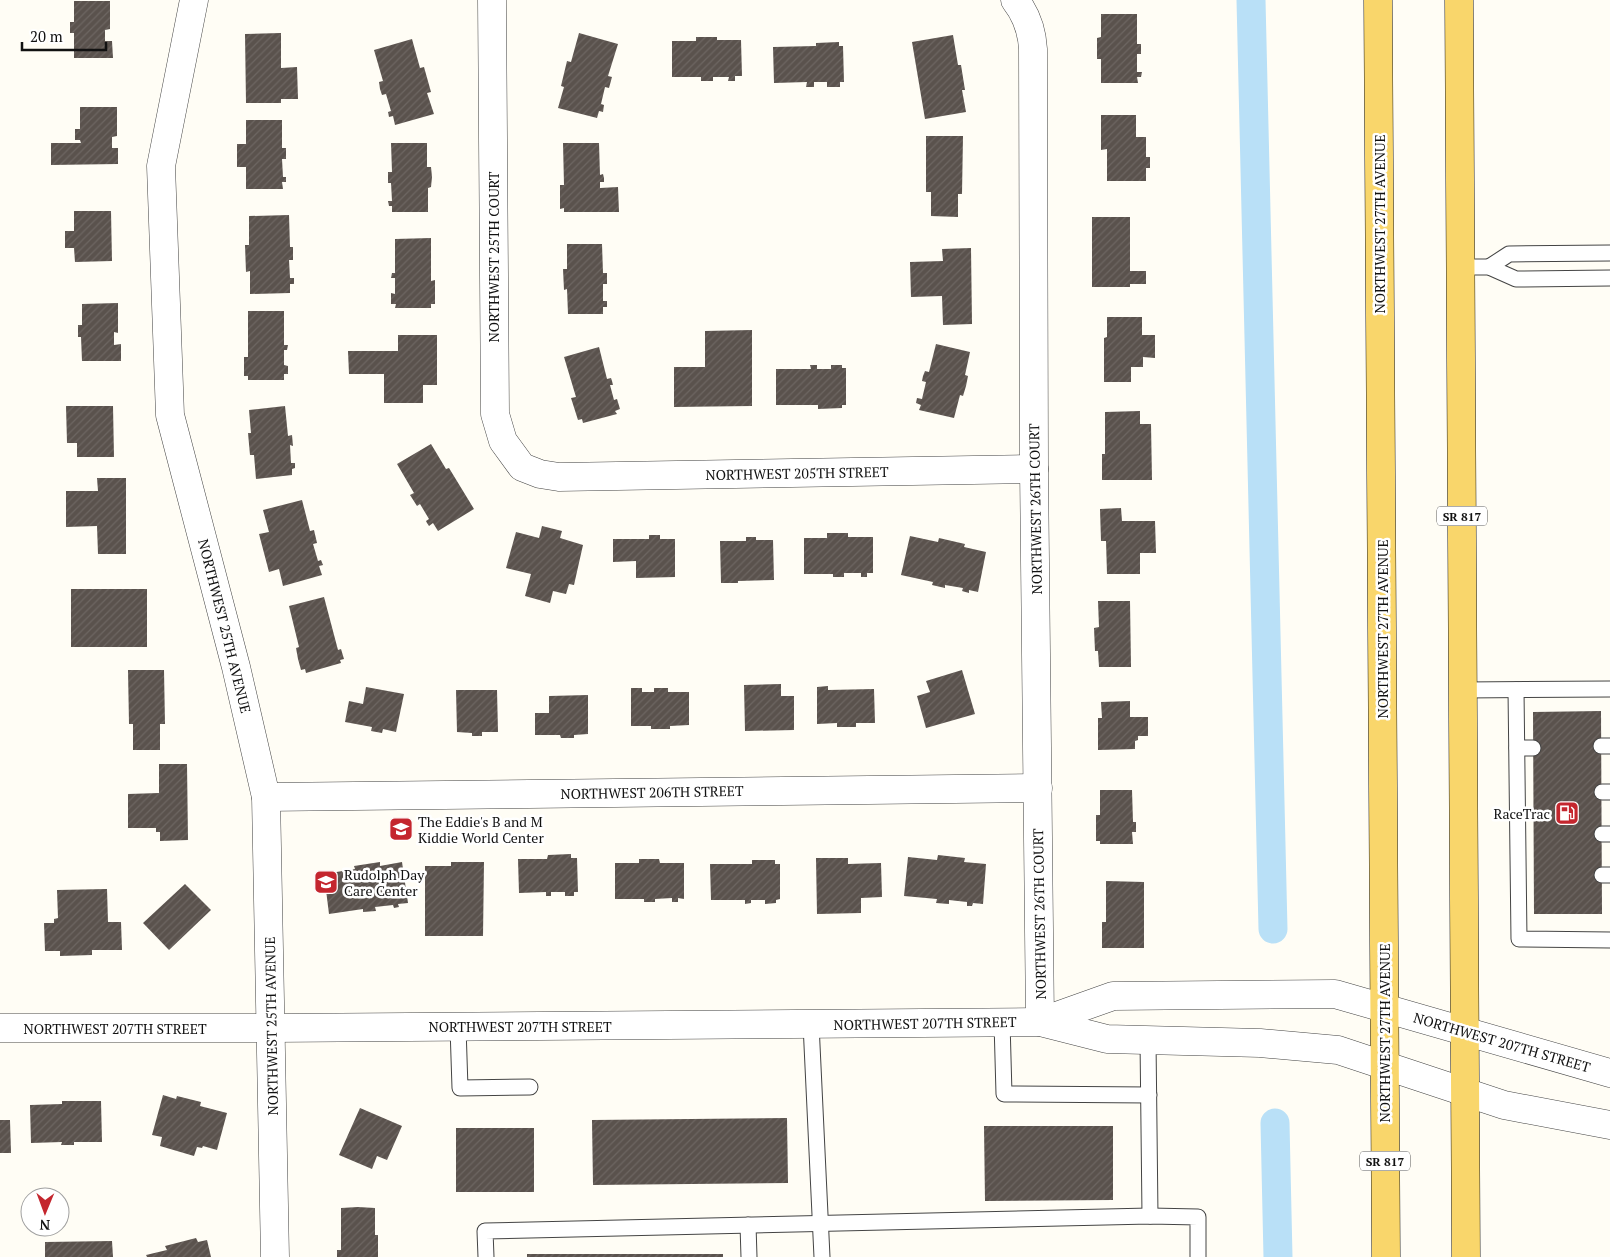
<svg xmlns="http://www.w3.org/2000/svg" width="1610" height="1257" viewBox="0 0 1610 1257" font-family="'PT Serif',serif">
  <style>
    .lines { fill: none; stroke-linecap: round; stroke-linejoin: round }
    .canal { stroke: #b9e0f7; stroke-width: 29 }
    .building { fill: url(#building-hatch) }
    .service-casing { stroke: #444; stroke-width: 17 }
    .minor-casing { stroke: #444; stroke-width: 29 }
    .tertiary-casing { stroke: #444; stroke-width: 29 }
    .primary-casing { stroke: #222; stroke-width: 29 }
    .service { stroke: #fff; stroke-width: 15 }
    .minor { stroke: #fff; stroke-width: 28 }
    .tertiary { stroke: #fff; stroke-width: 28 }
    .primary { stroke: #f9d66b; stroke-width: 28 }
    .labels { text-anchor: middle; dominant-baseline: central; stroke-width: 5; stroke-linejoin: round; paint-order: stroke }
    .shield { fill: #fff; stroke: #585858; stroke-width: 1 }
    .shield-label { font-size: 12px; font-weight: bold; fill: #111 }
    .street-label { font-size: 14px; fill: #111; stroke: #fff }
    .poi-label { font-size: 14px; fill: #111; stroke: #fff; text-anchor: start }
  </style>
  <defs>
    <pattern id="building-hatch" width="6" height="6" patternUnits="userSpaceOnUse" patternTransform="scale(1.25)"><rect width="6" height="6" fill="#5a524d"/><path d="M-1 1l2-2M0 6l6-6M5 7l2-2" fill="none" stroke="#6d6662"/></pattern>
  </defs>
  <rect width="100%" height="100%" fill="#fffdf5"/>
  <g class="lines">
    <!-- canal -->
    <g class="canal">
      <path d="M1251,0L1273,929"/>
      <path d="M1275,1123L1278,1257"/>
    </g>
  </g>
  <!-- building -->
  <g class="building">
    <path d="M74,1H110V29L105,30V41H112L113,58H74V33H70V22H74Z"/>
    <path d="M1101,14H1137V44H1141V54H1137V72H1142L1141,77H1137L1138,83H1101V59H1097V38L1101,37Z"/>
    <path d="M281,33V68L297,67L298,99H281V103H246L245,34Z"/>
    <path d="M579,33L618,44L608,76L612,77L609,88L605,87L601,104L604,105L603,112L599,111L597,118L558,108L564,87L561,86L567,61L571,62Z"/>
    <path d="M953,35L958,65H961L965,90H962L966,112L925,119L912,42Z"/>
    <path d="M696,37H717V40H741L742,76H735V81H728L729,77H713V81H701V77H672V41H696Z"/>
    <path d="M412,39L420,68L424,67L431,92L427,93L434,114L395,125L393,116L389,117L388,112L391,111L386,94L382,95L380,89L379,82L383,81L374,50Z"/>
    <path d="M839,42V46H843L844,82H840V87H827V82H814V87H806L807,82L774,83L773,47L816,46V43Z"/>
    <path d="M80,107H117V136L112,137V148H118V164L51,165V143H81L80,140H75V129H80Z"/>
    <path d="M1101,115H1136V137H1146V157H1150V168H1146V181H1107V149L1101,150Z"/>
    <path d="M246,120H282V148H286V159H282L283,177H286V182H282L283,189H246V167H237V144H246Z"/>
    <path d="M926,136H963L962,194H958V217L931,216V192H926Z"/>
    <path d="M391,143H427V167H431L432,177L431,187L428,188V212H392V206H389L388,201H392L391,183H388V172H392Z"/>
    <path d="M563,143H599L600,175L603,174L604,178V182H600V188L618,187L619,212H564V208L560,209V185H564Z"/>
    <path d="M74,211H111L112,261L75,262L74,248H65V231H74Z"/>
    <path d="M289,215L290,247H293V260H289L290,278H294V284H290V293L250,294V271L246,272L245,245H249V216Z"/>
    <path d="M1092,217H1130V271H1146V284H1130V287H1092Z"/>
    <path d="M431,238V281L435,280V304H431V308H395L396,304H391V293L395,294V278H391L392,273H395V239Z"/>
    <path d="M567,244H602L603,273H607V284H603V301H607V307H603V314H568L567,289L564,290L563,269H567Z"/>
    <path d="M971,248L972,324L943,325L942,296L911,297L910,262L943,261L942,249Z"/>
    <path d="M118,303V333L114,332V345L121,344V361H82L81,337H78V325H82V304Z"/>
    <path d="M248,311H284V345H288L287,350H284V365L288,366V374H284V380H248V376H244V357H248Z"/>
    <path d="M1107,317H1142V335H1155V358L1143,357V367H1131V382H1104V338L1107,337Z"/>
    <path d="M752,330V406L674,407V367H705V331Z"/>
    <path d="M398,335H437V385H423V403H384V374H349L348,351H398Z"/>
    <path d="M936,344L970,352L965,375L968,376L966,386L963,396L960,395L954,418L919,410L921,405L916,403L917,398L922,399L926,382L922,381L923,376L925,371L929,372Z"/>
    <path d="M599,347L607,379L611,378L612,381L613,385H610L614,400L617,399L620,409L615,411L617,414L583,423L582,419L578,420L571,398L576,397L564,357Z"/>
    <path d="M810,365H817V369H831V365H842V368H846V405H842V408L818,409V405H776V369H811Z"/>
    <path d="M66,406H113L114,457H77V443H67Z"/>
    <path d="M285,406L288,436L292,435L293,446L290,445L291,463H295V468L292,469V475L256,479L254,455H250L248,433H251L249,410Z"/>
    <path d="M1140,411V424H1151L1152,480H1102V454H1105V412Z"/>
    <path d="M431,444L446,469L449,468L474,509L438,531L433,523L429,526L427,523L426,521L429,519L420,504L417,506L410,495L414,493L397,464Z"/>
    <path d="M97,478H126V554H98L97,526L66,527V491H98Z"/>
    <path d="M302,500L310,531L314,530L317,543L313,544L318,561L321,560L323,565L319,566L322,575L283,586L279,569L269,572L259,534L269,532L263,510Z"/>
    <path d="M1121,508L1122,521H1155L1156,553H1140V574H1107L1106,541H1101L1100,509Z"/>
    <path d="M542,526L562,531L560,538L583,545L574,585L569,584L566,594L553,591L550,603L525,596L531,574L506,568L516,532L539,538Z"/>
    <path d="M827,533H848V537H873V573H867V577H861V573H844V577H833V574H804V538H827Z"/>
    <path d="M649,535H660V539H675V577L636,578V561L613,562V539H649Z"/>
    <path d="M910,536L938,542L939,538L965,544L964,547L986,552L978,592L969,590V593L962,591L963,588L945,585V588L932,585L933,582L901,575Z"/>
    <path d="M746,537H756V540H773L774,580L738,581V583H721L720,541H746Z"/>
    <rect x="71" y="589" width="76" height="58"/>
    <path d="M324,597L338,650L341,649L344,659L340,660L341,663L306,673L305,669L301,670L298,659L296,648L299,647L289,606Z"/>
    <path d="M1098,601H1130L1131,667H1099L1098,651H1095L1094,628L1099,627Z"/>
    <path d="M128,670H164L165,724H160V750H133V724H129Z"/>
    <path d="M962,670L975,714L926,728L917,696L930,692L926,681Z"/>
    <path d="M781,684V696H794V730L745,731L744,685Z"/>
    <path d="M828,686V690L874,689L875,723H856V727H837V723L817,724V687Z"/>
    <path d="M366,687L404,694L396,732L383,729L382,733L371,731L372,727L345,722L349,701L363,704Z"/>
    <path d="M631,688H642V692H654V688H668V692H689V725L670,726V729H651V726H631Z"/>
    <path d="M456,690H497L498,732H482V736H472V733L457,732Z"/>
    <path d="M588,695V734L574,735V738H561L560,735H535V713H549V696Z"/>
    <path d="M1130,701V717H1148V736H1138V740L1135,741V749L1098,750V718H1102L1101,702Z"/>
    <path d="M1601,711L1602,914H1534L1533,712Z"/>
    <path d="M159,764H187L188,840L160,841V832H156V828H128V794L159,793Z"/>
    <path d="M1100,790H1132L1133,822H1136V832H1132L1133,844H1100V841H1096V815H1100Z"/>
    <path d="M571,854V858H577L578,892H574V896H565V892H551V896H546V892L519,893L518,859H547L548,855Z"/>
    <path d="M938,855L965,858L964,862L986,864L983,904L973,903L972,906H967V902L949,900V904L936,903L937,899L904,896L908,857L937,860Z"/>
    <path d="M816,858H848V864L881,863L882,897L861,898V913L817,914Z"/>
    <path d="M639,859H659L660,863H684V899L678,898V902H672V898L655,899V902H644V899H615V863H639Z"/>
    <path d="M752,860H775V864H780V899L776,900V903L765,904V900H751V903L745,904V900H711L710,864H752Z"/>
    <path d="M380,862V866L402,862L408,903L398,904L399,907L394,908L393,905L375,907L376,911L363,912V909L329,914L324,874L355,869L354,866Z"/>
    <path d="M451,862H484L483,936H425V866H451Z"/>
    <path d="M1106,881L1144,882V948H1102V922H1106Z"/>
    <path d="M185,884L211,910L169,950L143,923Z"/>
    <path d="M107,889L108,922H121L122,950H92V955L60,956V951H45L44,923H54V919L58,918L57,890Z"/>
    <path d="M163,1095L176,1099L177,1096L201,1102L200,1106L227,1113L217,1150L203,1146L202,1148L197,1147L194,1156L160,1146L162,1137L152,1135Z"/>
    <path d="M62,1101H101L102,1142H74V1145H61L62,1142L31,1143L30,1105L62,1104Z"/>
    <path d="M360,1108L402,1126L387,1160L377,1156L372,1169L339,1155Z"/>
    <path d="M787,1118L788,1183L593,1185L592,1120Z"/>
    <path d="M0,1120H10L11,1153H0Z"/>
    <path d="M984,1126H1113V1200L985,1201Z"/>
    <rect x="456" y="1128" width="78" height="64"/>
    <path d="M358,1207L375,1208V1235H378V1257H337V1250H341V1208Z"/>
    <path d="M196,1238L198,1242L207,1240L211,1257H147L146,1255L167,1250L165,1246Z"/>
    <path d="M112,1241L113,1257H45V1242Z"/>
    <rect x="527" y="1254" width="196" height="3"/>
  </g>
  <g class="lines">
    <!-- service casing -->
    <g class="service-casing">
      <g id="service">
        <path d="M1461,267H1489L1516,279L1610,278"/>
        <path d="M1489,267L1509,254L1610,253"/>
        <path d="M1463,690L1610,689"/>
        <path d="M1516,690L1519,939L1610,940"/>
        <path d="M1601,746H1610"/>
        <path d="M1517,748H1533"/>
        <path d="M1602,792H1610"/>
        <path d="M1602,834H1610"/>
        <path d="M1602,875H1610"/>
        <path d="M1002,1022L1004,1094L1149,1095"/>
        <path d="M811,1024L822,1257"/>
        <path d="M458,1027L460,1088L530,1087"/>
        <path d="M1148,1040L1150,1216"/>
        <path d="M748,1225L749,1257"/>
        <path d="M486,1257L485,1231L1150,1216L1198,1217V1257"/>
      </g>
    </g>
    <!-- minor casing -->
    <g class="minor-casing">
      <g id="minor">
        <path d="M194,0L161,166L170,415L236,667L266,797L275,1257"/>
        <path d="M492,0L495,414L503,441L522,467L540,474L559,477L1034,469"/>
        <path d="M1015,0C1026,14 1032,31 1033,49L1034,469L1040,1022"/>
        <path d="M266,797L1038,788"/>
      </g>
    </g>
    <!-- tertiary casing -->
    <g class="tertiary-casing">
      <g id="tertiary">
        <path d="M1040,1022L1113,996L1335,994L1610,1073"/>
        <path d="M0,1028H272L1040,1022L1107,1039L1260,1043L1338,1050L1504,1105L1610,1125"/>
      </g>
    </g>
    <!-- primary casing -->
    <g class="primary-casing">
      <g id="primary">
        <path d="M1378,0L1386,1257"/>
        <path d="M1459,0L1466,1257"/>
      </g>
    </g>
    <!-- service -->
    <use href="#service" class="service"/>
    <!-- minor -->
    <use href="#minor" class="minor"/>
    <!-- tertiary -->
    <use href="#tertiary" class="tertiary"/>
    <!-- primary -->
    <use href="#primary" class="primary"/>
  </g>
  <!-- icons -->
  <defs>
    <g id="fuel-square" transform="scale(1.25)"><rect x="-9" y="-9" width="18" height="18" rx="4" fill="#c4262e" stroke="#fff"/><path d="M-5.5-6h7V0h2V4h1.3V-2.5L3-4.5l.8-.8L6-3V5H2.5V1h-1V6h-7ZM-4.2-4.7v3.2H.2V-4.7Z" fill="#fff"/></g>
    <g id="school-square" transform="scale(1.25)"><rect x="-9" y="-9" width="18" height="18" rx="4" fill="#c4262e" stroke="#fff"/><path d="M0-5L7-2L0 1L-7-2ZM-4 1L0 2.5L4 1V4Q0 6-4 4Z" fill="#fff"/></g>
  </defs>
  <g fill-rule="evenodd">
    <use href="#fuel-square" x="1567" y="813"/>
    <use href="#school-square" x="401" y="829"/>
    <use href="#school-square" x="326" y="882"/>
  </g>
  <g class="labels">
    <!-- shield labels -->
    <g class="shield">
      <rect x="1437" y="506.5" width="50" height="19" rx="4"/>
      <rect x="1360" y="1151.5" width="50" height="19" rx="4"/>
    </g>
    <g class="shield-label">
      <text x="1462" y="516">SR 817</text>
      <text x="1385" y="1161">SR 817</text>
    </g>
    <!-- street labels -->
    <g class="street-label">
      <text transform="translate(1379 224) rotate(-90)">NORTHWEST 27TH AVENUE</text>
      <text transform="translate(493 257) rotate(-90)">NORTHWEST 25TH COURT</text>
      <text transform="translate(797 473) rotate(-1)">NORTHWEST 205TH STREET</text>
      <text transform="translate(1035 509) rotate(-91)">NORTHWEST 26TH COURT</text>
      <text transform="translate(225 626) rotate(76)">NORTHWEST 25TH AVENUE</text>
      <text transform="translate(1382 629) rotate(-90)">NORTHWEST 27TH AVENUE</text>
      <text transform="translate(652 792) rotate(-1)">NORTHWEST 206TH STREET</text>
      <text transform="translate(1039 914) rotate(-91)">NORTHWEST 26TH COURT</text>
      <text transform="translate(925 1023) rotate(-1)">NORTHWEST 207TH STREET</text>
      <text transform="translate(271 1026) rotate(-91)">NORTHWEST 25TH AVENUE</text>
      <text x="520" y="1026">NORTHWEST 207TH STREET</text>
      <text x="115" y="1028">NORTHWEST 207TH STREET</text>
      <text transform="translate(1384 1033) rotate(-90)">NORTHWEST 27TH AVENUE</text>
      <text transform="translate(1502 1042) rotate(16)">NORTHWEST 207TH STREET</text>
    </g>
    <!-- poi labels -->
    <g class="poi-label">
      <text x="1550" y="813" text-anchor="end">RaceTrac</text>
      <text x="418" y="821">The Eddie's B and M<tspan x="418" dy="16">Kiddie World Center</tspan></text>
      <text x="344" y="874">Rudolph Day<tspan x="344" dy="16">Care Center</tspan></text>
    </g>
  </g>
  <!-- north arrow -->
  <g transform="translate(45 1212) rotate(181)"><circle r="24" fill="#ffffff" stroke="#a0a0a0"/>
  <path d="M0-4L9 19L0 12L-9 19Z" fill="#c4262e"/>
  <text y="-8" font-size="14" font-weight="bold" text-anchor="middle" fill="#111111">N</text>
  </g>
  <!-- scale -->
  <path d="M22 42v8h84v-8" fill="none" stroke="#111111" stroke-width="2.5"/>
  <text x="30" y="42" font-size="15" fill="#111111" stroke="#ffffff" stroke-width="4" paint-order="stroke">20 m</text>
</svg>
